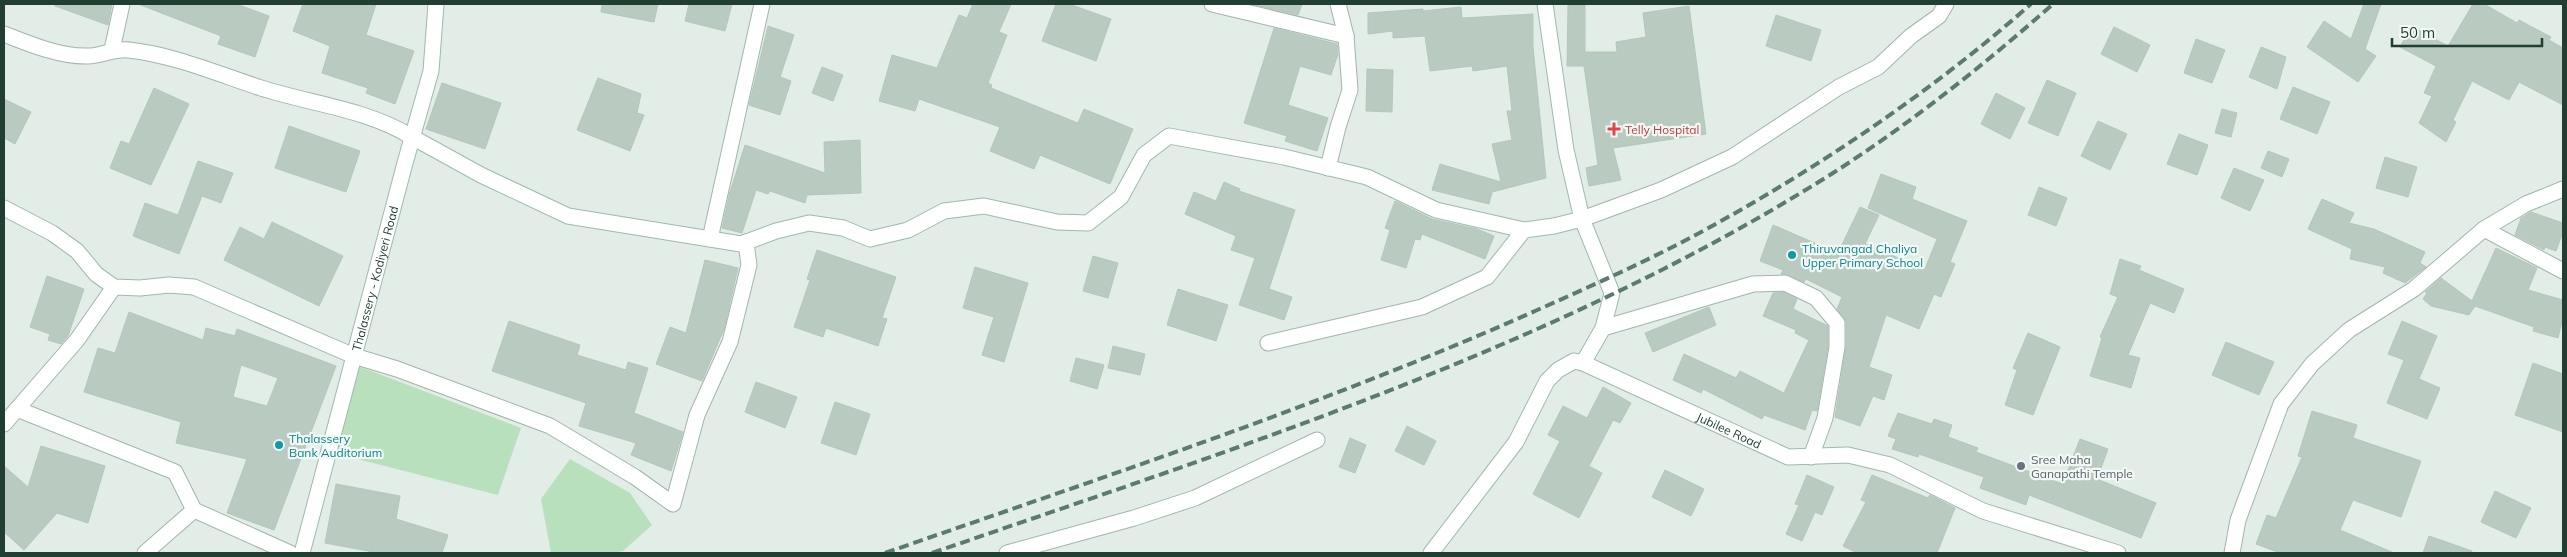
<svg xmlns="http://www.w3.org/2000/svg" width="2567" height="557" viewBox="0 0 2567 557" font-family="Mulish,sans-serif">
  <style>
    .green { fill: #b9e0bd }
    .building { fill: #b9cbc1; stroke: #b3c7bc; fill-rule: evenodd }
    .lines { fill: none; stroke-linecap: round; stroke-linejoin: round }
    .street-casing { stroke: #a3b5ac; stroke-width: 17 }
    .secondary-casing { stroke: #9fbaac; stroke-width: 17 }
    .street { stroke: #fff; stroke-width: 15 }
    .secondary { stroke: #fff; stroke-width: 15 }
    .rail { stroke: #5b7b6d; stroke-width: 4; stroke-dasharray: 10 5; stroke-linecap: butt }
    .health-dot { fill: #e0444e; stroke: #f2f9f5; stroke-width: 2 }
    .culture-dot { fill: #0f9aa8; stroke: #f2f9f5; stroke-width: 2 }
    .worship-dot { fill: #6b7280; stroke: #f2f9f5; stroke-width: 2 }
    .labels { text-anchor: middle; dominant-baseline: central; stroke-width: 4.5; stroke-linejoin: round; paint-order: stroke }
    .health-label { font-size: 12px; fill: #be3a42; stroke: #f2f9f5; text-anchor: start }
    .culture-label { font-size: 12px; fill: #0d838f; stroke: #f2f9f5; text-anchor: start }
    .street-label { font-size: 12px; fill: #203f32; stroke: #f2f9f5 }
    .worship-label { font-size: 12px; fill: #5b616d; stroke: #f2f9f5; text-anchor: start }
  </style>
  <rect width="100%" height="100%" fill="#e1ede6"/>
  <!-- green -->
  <g class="green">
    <path d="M358,366L521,428L498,495L334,453Z"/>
    <path d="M570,459L630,493L652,525L623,551L613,553H551L541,499Z"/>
  </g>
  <!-- building -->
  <g class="building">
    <path d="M55,4H112L108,25L55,6Z"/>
    <path d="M138,4H236L269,16L255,57L218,44L221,36Z"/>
    <path d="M303,4H376L366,35L414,51L395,104L366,93L368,88L322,73L330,46L293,31Z"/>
    <path d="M602,4H658L654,22L601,12Z"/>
    <path d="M689,4H732L725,31L685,21Z"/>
    <path d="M973,4H1011L999,32L1007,35L988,83L992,85L991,88L1078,123L1084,109L1133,129L1110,184L1040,155L1034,169L990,151L1000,127L919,99L915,111L879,101L892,55L937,68L959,15L967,18Z"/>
    <path d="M1056,4H1069L1111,19L1096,61L1042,41Z"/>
    <path d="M1251,4H1302L1298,15Z"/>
    <path d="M2364,4H2381L2365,49L2376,56L2358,82L2307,47L2324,21L2351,39Z"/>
    <path d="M2473,4H2484L2517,23L2519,20L2551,37L2549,40L2563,48V105L2519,82L2509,100L2472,81L2453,120L2456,122L2446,142L2419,123L2432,96L2424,93L2436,66L2400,47L2411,26L2448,46Z"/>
    <path d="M1568,5H1585V52H1617L1616,42L1646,37L1643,13L1689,6L1706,134L1613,148L1621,180L1589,186L1586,168L1598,165L1584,66H1567Z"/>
    <path d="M1461,7L1462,18L1533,14V47L1546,178L1492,192L1489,204L1432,190L1440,164L1501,182L1492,144L1512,140L1507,111H1512L1507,66L1473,71L1472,66L1430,71L1425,36L1393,38V31L1368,34V13L1423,9V11Z"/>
    <path d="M1776,15L1821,30L1811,61L1766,46Z"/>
    <path d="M768,26L794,35L780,77L791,81L780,115L749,105Z"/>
    <path d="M2114,27L2150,45L2137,72L2101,54Z"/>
    <path d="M1274,28L1337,44L1338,54L1331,75L1300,66L1288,105L1328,118L1317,151L1285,141L1287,136L1244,123Z"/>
    <path d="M2196,39L2225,50L2212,83L2184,73Z"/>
    <path d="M2261,47L2286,57L2277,89L2249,77Z"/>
    <path d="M822,67L843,75L833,101L812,93Z"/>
    <path d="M1367,69L1393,70L1392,112L1366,111Z"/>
    <path d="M598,78L641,94L637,113L644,115L630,151L577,130Z"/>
    <path d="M2047,80L2076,93L2058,136L2028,123Z"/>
    <path d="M442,83L501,103L485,149L426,129Z"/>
    <path d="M2293,87L2330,102L2317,134L2280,119Z"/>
    <path d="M154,88L189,104L151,185L110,168L121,141L129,144Z"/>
    <path d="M1996,93L2025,108L2010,139L1981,124Z"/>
    <path d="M4,99L31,112L15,144L4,138Z"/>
    <path d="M2222,109L2237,113L2231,137L2215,133Z"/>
    <path d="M2098,121L2127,134L2110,170L2081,156Z"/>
    <path d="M289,126L360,151L346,192L275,168Z"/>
    <path d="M2179,134L2208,145L2197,175L2167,164Z"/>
    <path d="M860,140L861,193L807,195L805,203L770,191L768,194L756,190L742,233L722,228L730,192L745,145L825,173L824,142Z"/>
    <path d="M2268,151L2289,159L2282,177L2261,168Z"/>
    <path d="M2385,157L2417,167L2408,197L2376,188Z"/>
    <path d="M198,161L233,173L221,203L202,196L179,254L133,236L145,203L178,215Z"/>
    <path d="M2234,168L2264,180L2250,211L2221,198Z"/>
    <path d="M1881,174L1916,187L1912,199L1967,221L1950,262L1955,264L1941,297L1934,294L1919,329L1886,315L1869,367L1892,375L1884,400L1873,396L1860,426L1835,417L1846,347V322L1837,309L1842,297L1806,279L1804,282L1789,275L1781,274L1783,270L1760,261L1773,225L1838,253L1860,207L1879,215L1865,244L1925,269L1937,239L1868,208Z"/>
    <path d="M1224,182L1240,189L1239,191L1295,210L1269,289L1292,297L1284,320L1239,305L1255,258L1231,250L1236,236L1185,214L1194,192L1216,201Z"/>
    <path d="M2039,187L2067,198L2056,226L2028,215Z"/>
    <path d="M2322,199L2354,213L2349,223L2374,229L2425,252L2420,263L2426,267L2405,283L2383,273L2385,267L2350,259L2352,249L2308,229Z"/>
    <path d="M1395,201L1432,219L1477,229L1494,236L1485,259L1422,234L1420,240L1415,239L1406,268L1381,260L1390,230L1385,228Z"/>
    <path d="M2531,212L2563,223V232L2556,251L2545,247L2544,250L2515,235L2521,218Z"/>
    <path d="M272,222L343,256L319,306L224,260L240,227L264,239Z"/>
    <path d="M2496,248L2537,268L2528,290L2563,300V317L2558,338L2533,331L2534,327L2475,306L2469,315L2431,306L2423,299L2427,293L2425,292L2441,278L2472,301Z"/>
    <path d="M817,250L896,277L882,318L887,319L878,346L826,328L823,337L794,327L810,280L807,279Z"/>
    <path d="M1093,256L1118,263L1108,298L1083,291Z"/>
    <path d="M2120,259L2141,266L2139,270L2184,289L2174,313L2150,303L2128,355L2140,358L2131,388L2090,376L2102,338L2100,337L2118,297L2110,294Z"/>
    <path d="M705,260L738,268L724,329L702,381L656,364L670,327L686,333Z"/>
    <path d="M975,267L1028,283L1004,362L982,355L994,317L963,308Z"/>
    <path d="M47,276L84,289L68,336L61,344L48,340L50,334L30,327Z"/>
    <path d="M1178,289L1228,305L1216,341L1167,325Z"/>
    <path d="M1783,292L1797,299L1793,309L1828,326V346L1817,411L1812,410L1805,430L1764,415L1762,419L1703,389L1701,393L1673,380L1684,354L1736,378L1740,371L1784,393L1809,340L1795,333L1796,330L1763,316L1773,293Z"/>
    <path d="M1709,307L1716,325L1653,352L1645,333Z"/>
    <path d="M129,312L203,340L206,328L235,336L237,329L336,366L274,530L227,513L247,459L176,443L181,422L84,392L98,348L115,353ZM241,365L278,378L267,406L233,397Z"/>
    <path d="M509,321L580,345L577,355L626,370L628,362L648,368L634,413L683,432L671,471L631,455L636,443L579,426L586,403L492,371Z"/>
    <path d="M2402,321L2437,336L2419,379L2440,388L2427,419L2387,403L2404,360L2388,354Z"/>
    <path d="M2028,333L2060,347L2033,415L2005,405L2017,370L2013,368Z"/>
    <path d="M2226,342L2274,362L2259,395L2212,375Z"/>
    <path d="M1113,346L1145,354L1140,375L1108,368Z"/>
    <path d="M1076,358L1104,365L1097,389L1070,381Z"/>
    <path d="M2533,363L2563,374V432L2515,415Z"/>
    <path d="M756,382L797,397L785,428L745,412Z"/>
    <path d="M1603,387L1631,403L1620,423L1613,420L1589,466L1602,473L1579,518L1533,494L1560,441L1548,435L1563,406L1587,418Z"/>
    <path d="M835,402L870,414L856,455L821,443Z"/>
    <path d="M2312,411L2357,425L2353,438L2421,461L2401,517L2353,500L2340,530L2394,553H2280L2256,544L2267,515L2276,518L2302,457L2298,456Z"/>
    <path d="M1898,413L1932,424L1934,419L1952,425L1948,437L1978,448L1976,452L2060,483L2064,472L2067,473L2080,439L2108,449L2097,479L2156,503L2141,538L2029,495L2026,505L1980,488L1984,477L1919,454L1918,457L1892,449L1896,439L1888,436Z"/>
    <path d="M1407,426L1436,441L1424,465L1395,451Z"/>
    <path d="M1350,438L1366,445L1355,473L1339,467Z"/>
    <path d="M41,446L105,466L88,523L57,513L24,550L4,532V466L28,487Z"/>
    <path d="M1665,470L1704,489L1691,516L1652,497Z"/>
    <path d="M1807,475L1834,487L1822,515L1815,512L1802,541L1786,534L1799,505L1795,504Z"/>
    <path d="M1872,475L1928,498L1930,495L1955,508L1937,553H1857L1843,546L1866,502L1861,500Z"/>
    <path d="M336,484L400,496L396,519L448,535L442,553H379L325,543Z"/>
    <path d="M2495,491L2531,508L2516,538L2481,522Z"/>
    <path d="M2429,536L2472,551L2471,553H2423Z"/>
  </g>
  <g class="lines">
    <!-- street casing -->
    <g class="street-casing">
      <g id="street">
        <path d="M1212,4L1346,36"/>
        <path d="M4,34C29,44 61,57 88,56C102,56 114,48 129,50C174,55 218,74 261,88C311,104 366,109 412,137"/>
        <path d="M112,50L122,4"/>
        <path d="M1328,168L1338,127L1350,90L1346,36L1338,4"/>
        <path d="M1582,219L1661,190L1732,157L1839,87L1878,67L1911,36L1939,16L1946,4"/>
        <path d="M2484,229L2563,271"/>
        <path d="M710,239L762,4"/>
        <path d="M1603,328L1753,284L1785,283L1816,298L1837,323V347L1825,418L1811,457"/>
        <path d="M1268,343L1422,307L1487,277L1524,230"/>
        <path d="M354,356L397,369L550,426L635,477L673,504L697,415L730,342L749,265L746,242"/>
        <path d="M17,409L175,472L194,510L290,553"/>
        <path d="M4,424L77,340L114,287"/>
        <path d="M145,553L194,510"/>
        <path d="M1007,553L1134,518L1195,498L1317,440"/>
        <path d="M2232,553L2238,520L2281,404L2312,364L2349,330L2414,289L2484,229L2526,204L2563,189"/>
      </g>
    </g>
    <!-- secondary casing -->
    <g class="secondary-casing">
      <g id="secondary">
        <path d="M1545,4L1566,150L1582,219L1612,293L1603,328L1583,363"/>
        <path d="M412,137L481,175L568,216L741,244L776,231L809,223L843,228L870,239L908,230L944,211L984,206L1057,222L1088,223L1121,197L1144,155L1169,136L1284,157L1367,177L1436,210L1524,230L1554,226L1582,219"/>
        <path d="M4,208L52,233L77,251L96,274L114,287L140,288L169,285L194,287L354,356"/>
        <path id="s1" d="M302,553L405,163L431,71L436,4"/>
        <path id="s2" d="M1431,553L1516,442L1547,381L1558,370L1574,361L1583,363L1788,457L1848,455L1890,465L1983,511L2118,553"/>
      </g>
    </g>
    <!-- street -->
    <use href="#street" class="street"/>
    <!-- secondary -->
    <use href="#secondary" class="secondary"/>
    <!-- rail -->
    <g class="rail">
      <path d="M885,553C1103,477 1324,405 1535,311C1598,283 1661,255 1721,221C1830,160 1937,87 2031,4"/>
      <path d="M932,553C1239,447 1556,348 1833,173C1911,123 1984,65 2053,4"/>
    </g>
  </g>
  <!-- markers -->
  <path class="health-dot" d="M1611.5 121.5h5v5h5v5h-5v5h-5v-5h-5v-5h5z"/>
  <g class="culture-dot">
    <circle cx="1792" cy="255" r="5"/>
    <circle cx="279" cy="445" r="5"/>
  </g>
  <circle class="worship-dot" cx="2021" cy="466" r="5"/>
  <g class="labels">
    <!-- health labels -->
    <g class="health-label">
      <text x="1625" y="129">Telly Hospital</text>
    </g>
    <!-- culture labels -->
    <g class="culture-label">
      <text x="1802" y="248">Thiruvangad Chaliya<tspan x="1802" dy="14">Upper Primary School</tspan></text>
      <text x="289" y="438">Thalassery<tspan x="289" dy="14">Bank Auditorium</tspan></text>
    </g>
    <!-- street labels -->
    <g class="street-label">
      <text stroke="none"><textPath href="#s1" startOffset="284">Thalassery - Kodiyeri Road</textPath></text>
      <text stroke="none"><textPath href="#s2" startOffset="412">Jubilee Road</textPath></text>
    </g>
    <!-- worship labels -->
    <g class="worship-label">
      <text x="2031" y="459">Sree Maha<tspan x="2031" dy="14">Ganapathi Temple</tspan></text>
    </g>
  </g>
  <!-- border -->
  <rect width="2567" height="557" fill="none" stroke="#203f32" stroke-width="10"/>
  <!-- scale -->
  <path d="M2392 38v8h150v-8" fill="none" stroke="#203f32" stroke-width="2.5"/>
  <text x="2400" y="38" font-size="15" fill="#203f32" stroke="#f2f9f5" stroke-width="4" paint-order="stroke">50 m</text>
</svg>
